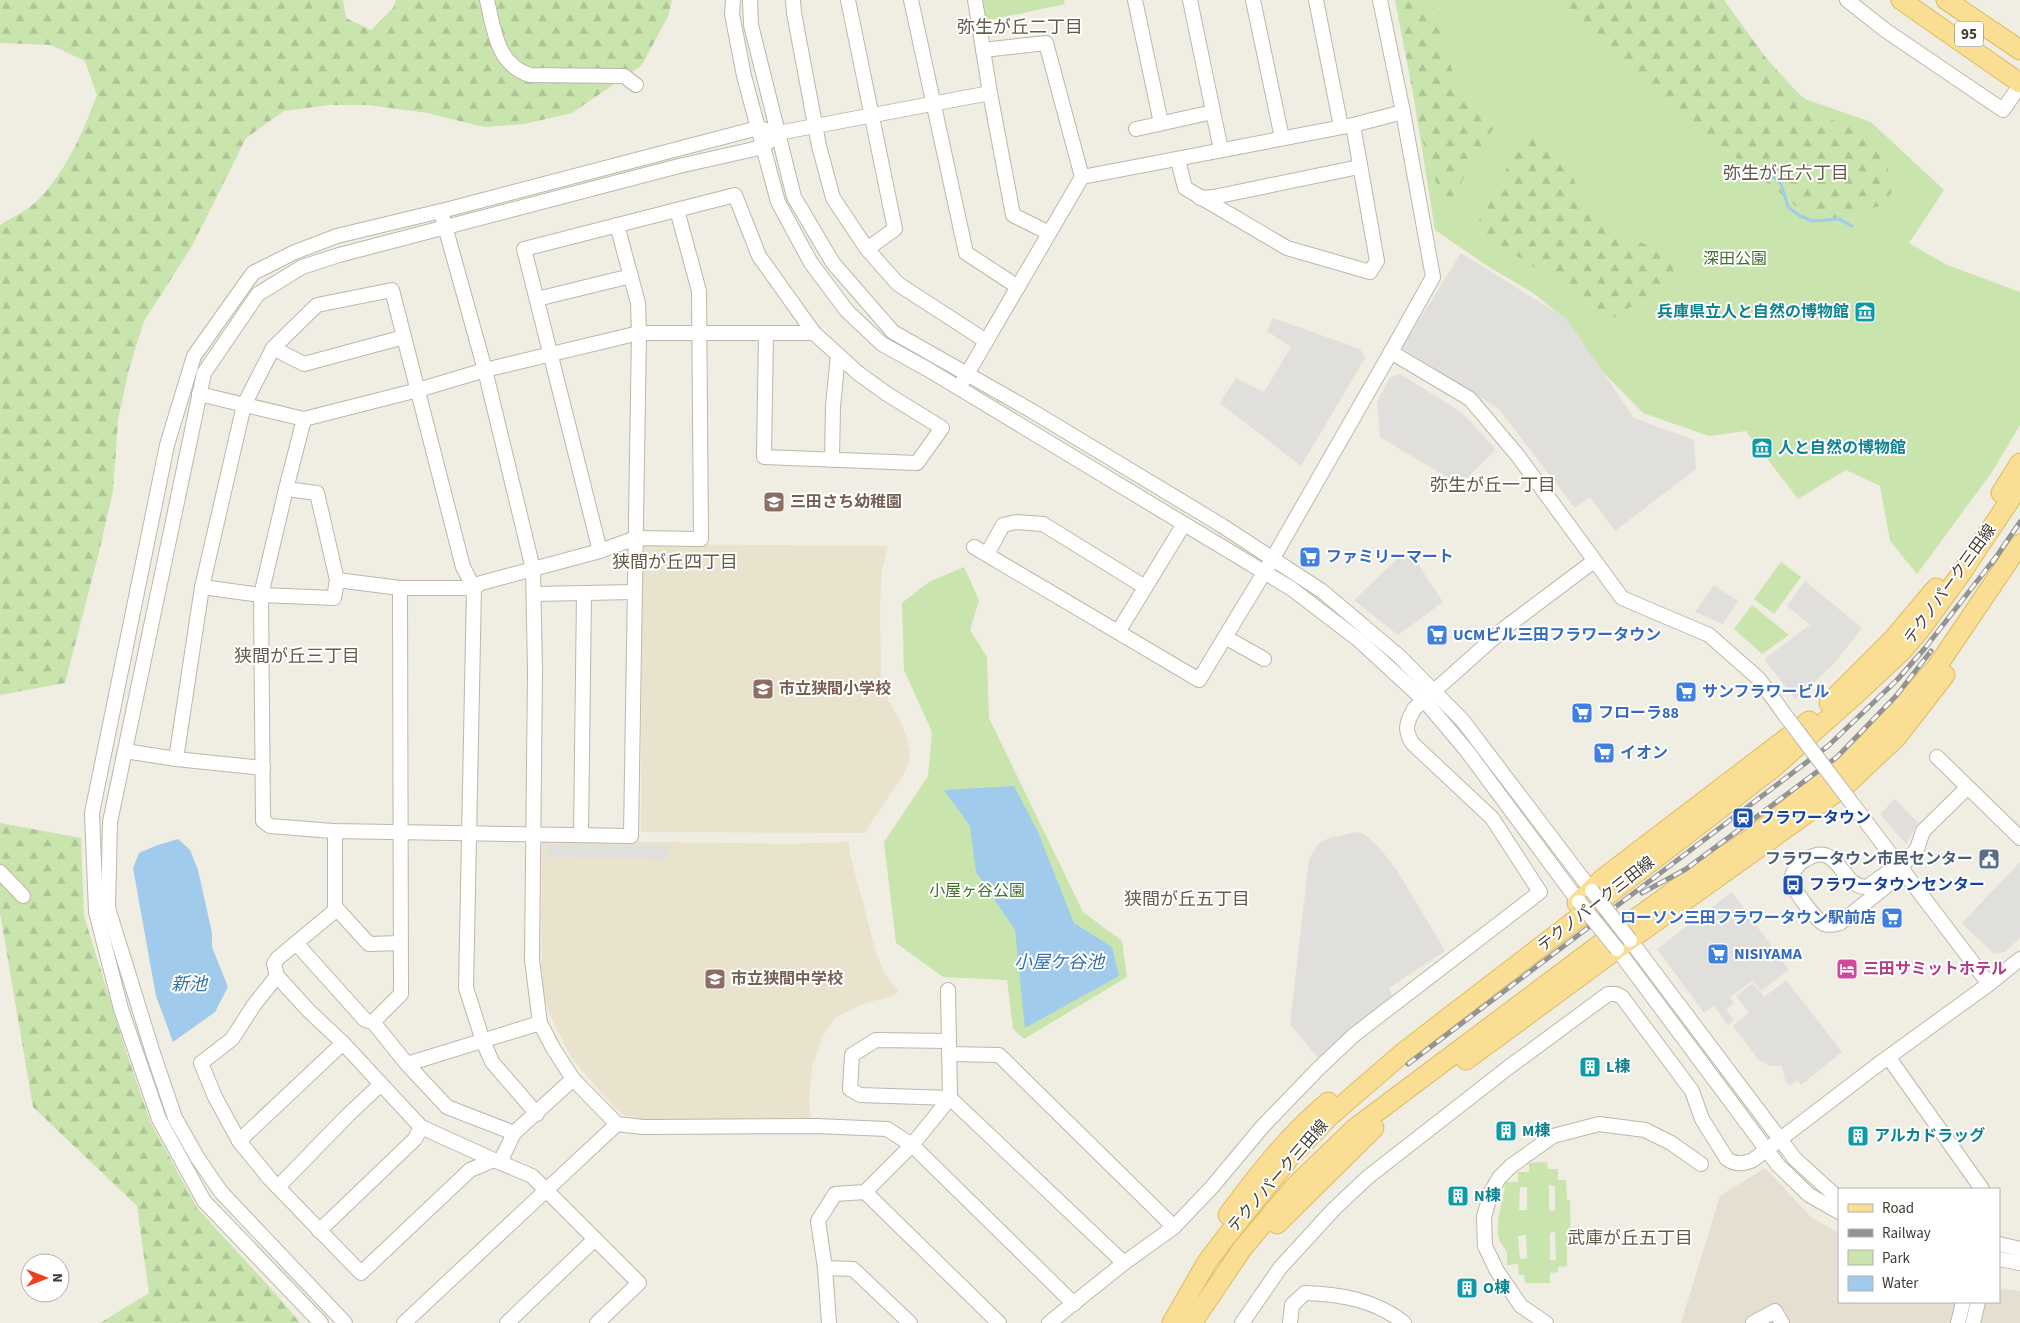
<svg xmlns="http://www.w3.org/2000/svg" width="2020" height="1323" viewBox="0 0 2020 1323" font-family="'Source Sans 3','Noto Sans JP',sans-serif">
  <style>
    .residential { fill: #e4dfd1 }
    .education { fill: #e9e2cd }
    .green { fill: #c9e4ad; fill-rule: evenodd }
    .forest { fill: url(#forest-firs) }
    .parking { fill: #e1dfdb }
    .water { fill: #a0cbec }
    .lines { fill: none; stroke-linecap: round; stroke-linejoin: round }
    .stream { stroke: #a0cbec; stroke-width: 3 }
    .minor-casing { stroke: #beb7a9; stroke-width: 16 }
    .major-casing { stroke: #ddbc64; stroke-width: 21 }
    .minor { stroke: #fff; stroke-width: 14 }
    .major { stroke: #f9de93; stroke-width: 19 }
    .rail-casing { stroke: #939393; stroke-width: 5 }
    .rail { stroke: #fff; stroke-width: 3; stroke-dasharray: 9; stroke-linecap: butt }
    .minor-bridge-casing { stroke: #beb7a9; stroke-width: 16; stroke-linecap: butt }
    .minor-bridge { stroke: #fff; stroke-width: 14 }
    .labels { text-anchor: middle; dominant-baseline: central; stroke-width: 4; stroke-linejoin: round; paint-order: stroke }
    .shield { fill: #fff; stroke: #7b7670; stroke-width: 1 }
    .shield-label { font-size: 15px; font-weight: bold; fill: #423c33 }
    .park-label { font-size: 16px; fill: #43702a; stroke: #fff }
    .culture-label { font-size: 16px; font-weight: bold; fill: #0d838f; stroke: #fff; text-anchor: start }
    .education-label { font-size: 16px; font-weight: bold; fill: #785e54; stroke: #fff; text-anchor: start }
    .shop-label { font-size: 16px; font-weight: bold; fill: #366cbe; stroke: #fff; text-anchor: start }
    .street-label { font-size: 16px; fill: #423c33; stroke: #fff }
    .transit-label { font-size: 16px; font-weight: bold; fill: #164399; stroke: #fff; text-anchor: start }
    .service-label { font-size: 16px; font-weight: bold; fill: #4e5e75; stroke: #fff; text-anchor: end }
    .hotel-label { font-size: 16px; font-weight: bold; fill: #b23c85; stroke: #fff; text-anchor: start }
    .neighbourhood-label { font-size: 18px; fill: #645b4b; stroke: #fff }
    .water-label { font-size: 18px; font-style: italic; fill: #3373a7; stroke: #fff }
  </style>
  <defs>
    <pattern id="forest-firs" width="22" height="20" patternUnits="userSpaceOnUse" patternTransform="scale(1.25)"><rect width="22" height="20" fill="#c9e4ad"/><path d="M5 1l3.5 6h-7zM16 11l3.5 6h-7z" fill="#aec495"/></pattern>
  </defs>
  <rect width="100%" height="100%" fill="#f0ede3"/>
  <!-- residential -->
  <path class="residential" d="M1765,1168L1811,1217L1839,1233V1302H1999V1289L2020,1291V1323H1681L1720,1196Z"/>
  <!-- education -->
  <g class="education">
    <path d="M646,544L888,546L882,570L880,605L881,676L889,702L900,720L906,736L910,752L909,761L905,772L864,833L641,832L642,550Z"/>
    <path d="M542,840L787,844L849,842L850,854L876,953L885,975L899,991L890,997L865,1003L836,1017L823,1035L812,1068L809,1098L810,1119H630L616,1109L572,1059L553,1021L541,992Z"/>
  </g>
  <!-- green -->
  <g class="green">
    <path d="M981,0H1064L1065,4L985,21Z"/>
    <path d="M1398,0H1721L1770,87L1871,122L1944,190L1909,243L1947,265L2020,292V425L1992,472L1917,574L1890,541L1880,486L1846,470L1798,499L1746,431L1709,436L1643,413L1603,372L1564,318L1533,293L1489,267L1435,230Z"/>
    <path d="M1781,562L1801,577L1774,614L1754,599Z"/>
    <path d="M964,567L979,600L970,630L987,657L989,718L1083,912L1122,941L1127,977L1024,1039L1013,1029L1007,980L943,977L896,943L884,842L928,776L932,732L904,670L902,603L929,582Z"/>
    <path d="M1752,605L1789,635L1762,654L1734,629Z"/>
    <path d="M1547,1162L1548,1169H1558V1180H1566L1567,1200H1570L1571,1241H1567V1266L1558,1267V1272L1550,1273V1283H1525L1524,1275H1519L1518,1264L1507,1265C1507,1260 1508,1253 1505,1249C1501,1244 1498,1240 1498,1232C1496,1214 1505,1199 1505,1182H1518V1172H1529V1163ZM1549,1185L1555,1186V1211L1549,1210ZM1520,1187H1527V1210H1519ZM1555,1232L1556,1260H1550V1233ZM1526,1235L1527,1258L1520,1259L1518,1236Z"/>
  </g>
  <!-- forest -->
  <g class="forest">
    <path d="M0,0H343L346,18L371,30L393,8L396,0H672L668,16L642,65L572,113L524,124L484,127L427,113L369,105H329L284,111L246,138L192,246L144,321L129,369L118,420L113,491L99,552L65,683L0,695V225C12,217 29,210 39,199C67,170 83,132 97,95L85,61L51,45L0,43Z"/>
    <path d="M1395,0H1431L1459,93L1487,117L1497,122L1449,203L1441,197L1421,135Z"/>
    <path d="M1545,0H1724L1766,58L1798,93L1828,118L1854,129L1882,149L1894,189L1882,205L1835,220L1796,206L1674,108L1630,68L1602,50Z"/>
    <path d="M1524,136H1537L1569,166L1578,191L1608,225L1635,240L1671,255L1674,276C1652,290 1634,307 1611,319L1584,307L1532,266L1475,228Z"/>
    <path d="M0,823L81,838L84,916L125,1048L150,1121L197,1208L275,1293L300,1323H100L149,1293L137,1206L33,1107L0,913Z"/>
  </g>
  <!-- parking -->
  <g class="parking">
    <path d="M1461,253L1567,319L1634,418L1694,440L1696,469L1615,531L1590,497L1575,508L1499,409L1402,348Z"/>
    <path d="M1273,318L1360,349L1365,358L1301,466L1220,403L1236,378L1264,392L1291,347L1267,331Z"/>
    <path d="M1400,374L1461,412L1493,446L1495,450L1460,485L1380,437L1377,402L1390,378Z"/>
    <path d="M1408,549L1443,602L1398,635L1354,600Z"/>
    <path d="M1805,581L1862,628L1833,665L1795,699L1764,659L1810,625L1787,606Z"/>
    <path d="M1714,585L1738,601L1723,624L1695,612Z"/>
    <path d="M1895,799L1918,823L1906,844L1880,814Z"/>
    <path d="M1357,832L1364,834L1379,847L1398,872L1445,951L1389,988L1392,996L1318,1058L1290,1024L1309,859L1319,843L1329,838Z"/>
    <path d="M548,844L667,846V859L548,857Z"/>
    <path d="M2020,862V938L2005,952L1993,953L1962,923Z"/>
    <path d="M1732,892L1789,970L1761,991L1753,980L1730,997L1734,1003L1726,1010L1734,1020L1728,1025L1714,1006L1704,1013L1657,949Z"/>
    <path d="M1786,980L1842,1052L1801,1085L1797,1080L1790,1086L1785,1080L1782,1066H1769L1759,1060L1733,1026L1749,1013L1736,996L1753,983L1764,997Z"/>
  </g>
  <!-- water -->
  <g class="water">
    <path d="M1014,786L1038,832L1074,923L1112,947L1119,976L1025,1028L1015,930L976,872L970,826L944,790Z"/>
    <path d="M178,839L190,850L198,870L212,933V947L228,987L215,1012L173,1042L156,996L133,868L139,853L155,846Z"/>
  </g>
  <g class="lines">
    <!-- stream -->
    <path class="stream" d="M1758,167L1769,173L1781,184L1788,207L1800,216L1813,221L1839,219L1852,226"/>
    <!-- minor casing -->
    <g class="minor-casing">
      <g id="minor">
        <path d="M487,0C494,30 497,65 530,75L624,76L636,85"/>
        <path d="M733,0L732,14L744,76L778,202L811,263L847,311L882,344L929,370L1292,589L1360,641L1424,700L1467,751L1579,902"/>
        <path d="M750,0L751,25L794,197L833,263L893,332L1032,411L1221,525L1322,591L1399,656L1463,721L1592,891"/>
        <path d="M793,0L794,13L819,146L833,198L867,249L898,284L986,341"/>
        <path d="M848,0L895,229L867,249"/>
        <path d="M911,0L966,253L1018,287"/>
        <path d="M975,0L990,93"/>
        <path d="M1135,0L1161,123"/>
        <path d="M1190,0L1221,150"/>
        <path d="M1253,0L1282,138"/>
        <path d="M1316,0L1341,127"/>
        <path d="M1380,0L1403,112"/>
        <path d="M1847,0L1885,30L2003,110L2020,85"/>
        <path d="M983,50L1046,43L1082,177"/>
        <path d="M1136,129L1213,112"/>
        <path d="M1178,160L1185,188L1287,248L1370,272L1377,261L1353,125"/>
        <path d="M1200,198L1214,197L1359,167"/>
        <path d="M443,219L485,370L533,569L535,672L532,960L540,1023L553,1048L573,1079L617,1124L643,1127L816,1126L887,1129L912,1145L1074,1304"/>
        <path d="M537,299L631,276"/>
        <path d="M273,348L304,364L404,337"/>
        <path d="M963,381L1082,177L1353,125L1403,112L1433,277L1391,352"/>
        <path d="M199,394L304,419L418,390L485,370L639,333H814L858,373L887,394L942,428L917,463L764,457L766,333"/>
        <path d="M832,460L833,406L838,355"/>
        <path d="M286,489L261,595L263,821L270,826L333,831L631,836L639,333L638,303L617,225"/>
        <path d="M974,547L1199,680L1273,558L1391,352L1470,399L1518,456L1622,598L1709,635L1759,679L1785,715"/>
        <path d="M600,551L524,249L735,195L759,256L814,333"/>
        <path d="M987,554L1003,525L1016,522L1043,524L1145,587"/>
        <path d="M202,587L261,595L334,598L337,580"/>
        <path d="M400,588L401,994L373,1022L407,1064L540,1023"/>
        <path d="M534,594L635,592"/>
        <path d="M1118,632L1184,524"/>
        <path d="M1225,637L1264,659"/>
        <path d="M125,751L176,759L202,587L244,405L273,348L317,305L392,290L463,567L474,588H400L337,580L317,493L286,489L304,419"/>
        <path d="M1937,757L2020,838"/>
        <path d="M176,759L263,768"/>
        <path d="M1851,802L1989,984"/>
        <path d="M335,831V905L337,909L369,944L401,943"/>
        <path d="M581,835L584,593"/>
        <path d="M1900,868L1888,872L1867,887C1841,889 1839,838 1805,860C1796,865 1792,872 1791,882C1796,893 1814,918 1824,924C1829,926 1835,924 1840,923L1894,880L1900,868L1917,849L1923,831L1967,788"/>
        <path d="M0,872L23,896"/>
        <path d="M1630,940L1795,1159L1839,1199"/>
        <path d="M296,943L365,1020L373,1022"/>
        <path d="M1617,949L1778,1165L1809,1195L1839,1212"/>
        <path d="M277,976L309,1011L343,1043L239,1141L215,1097L201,1063L232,1039L254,1005Z"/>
        <path d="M277,976L274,964L278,958L337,909"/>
        <path d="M949,1041L876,1040L852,1055L850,1089L860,1095L950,1098L1124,1263"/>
        <path d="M343,1043L381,1084"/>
        <path d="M949,1054L999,1055L1174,1227"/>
        <path d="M1889,1058L1982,1189"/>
        <path d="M407,1064L447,1107L514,1133"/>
        <path d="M537,1114L492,1062L483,1041L466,988L474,588L481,583L600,551L636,538L701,539L699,291L677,210"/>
        <path d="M421,1127L494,1160"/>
        <path d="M239,1141L270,1179L361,1273L470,1170L494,1160L532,1176L639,1283L597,1323"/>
        <path d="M503,1162V1156L514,1133L573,1079"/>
        <path d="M278,1187L348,1115L381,1084L421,1127L415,1139L319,1231"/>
        <path d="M865,1192L999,1323"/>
        <path d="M1999,1244L2020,1249"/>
        <path d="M1999,1259L2020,1263"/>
        <path d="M825,1268L853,1269L910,1323"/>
        <path d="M321,1323L204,1201L159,1119L121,1009L96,912L92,813L167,445L194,356L253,273L295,252L337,236L449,209L758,128L778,133L990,93L1013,215L1049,233"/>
        <path d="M345,1323L221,1192L197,1157L175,1118L153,1053L108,908L110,822L204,373L258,294L302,267L339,255L679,166L763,147L778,133"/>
        <path d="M404,1323L617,1124"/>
        <path d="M507,1323L595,1239"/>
        <path d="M829,1323L825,1268L818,1221L835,1194L865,1192L912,1145L950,1098L948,990"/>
        <path d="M1049,1323L1124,1263L1174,1227L1212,1187L1263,1126L1319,1068L1354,1035L1540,892L1492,818L1413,744C1404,731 1406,723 1414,709L1506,627L1594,561"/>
        <path d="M1242,1323L1280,1268L1334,1209L1368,1177L1509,1067L1608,994H1616L1622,997L1692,1091L1702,1119L1727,1159C1736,1165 1743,1164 1753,1160L1876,1066L1989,984L2020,959"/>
        <path d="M1290,1323L1292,1305L1305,1293C1340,1294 1376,1300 1404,1323"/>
        <path d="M1546,1323L1521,1306L1497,1271L1485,1246L1484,1217L1491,1192L1499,1178L1511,1166L1553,1136L1599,1124L1645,1130L1671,1143L1701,1164"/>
        <path d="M1753,1323L1775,1311L1782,1323"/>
        <path d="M1958,1323L1963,1302"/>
        <path d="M1973,1323L1978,1302"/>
      </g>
    </g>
    <!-- major casing -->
    <g class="major-casing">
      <g id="major">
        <path d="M1901,0L2020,83"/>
        <path d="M1946,0L2020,50"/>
        <path d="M2001,493L2020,463"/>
        <path d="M1829,703L1893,639L1936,588"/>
        <path d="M1577,903L1602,879L1809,721"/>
        <path d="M1466,1060L1617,949L1845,786L1896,738L1945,675"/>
        <path d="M1228,1215C1258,1174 1289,1135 1328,1102"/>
        <path d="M1277,1224L1374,1128"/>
        <path d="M1172,1323L1207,1262L1226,1237L1291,1156L1331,1115L1405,1051L1773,768L1855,695L1904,649L1923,626L1960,575L2020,485"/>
        <path d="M1192,1323L1242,1249L1294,1187L1354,1129L1599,945L1703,870L1750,839L1830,776L1867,744L1936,668L2020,544"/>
      </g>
    </g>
    <!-- minor -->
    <use href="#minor" class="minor"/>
    <!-- major -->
    <use href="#major" class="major"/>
    <!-- rail casing -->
    <g class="rail-casing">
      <g id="rail">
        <path d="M1992,563L2020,522"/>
        <path d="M1642,893L1686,869L1837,757L1896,696L1931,651"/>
        <path d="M1408,1064L1828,746L1897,680L1925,648L1996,557"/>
      </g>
    </g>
    <!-- rail -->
    <use href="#rail" class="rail"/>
    <!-- minor-bridge casing -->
    <g class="minor-bridge-casing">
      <g id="minor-bridge">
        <path d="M1785,715L1851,802"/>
        <path d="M1592,891L1630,940"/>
        <path d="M1579,902L1617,949"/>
      </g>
    </g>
    <!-- minor-bridge -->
    <use href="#minor-bridge" class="minor-bridge"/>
  </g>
  <!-- icons -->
  <defs>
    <g id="museum-square" transform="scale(1.125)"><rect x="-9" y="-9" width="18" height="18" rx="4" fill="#0f9aa8" stroke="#fff"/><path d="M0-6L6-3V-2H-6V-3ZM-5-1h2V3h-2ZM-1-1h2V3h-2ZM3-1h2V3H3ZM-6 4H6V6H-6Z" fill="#fff"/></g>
    <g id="school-square" transform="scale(1.125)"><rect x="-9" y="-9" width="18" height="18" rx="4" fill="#8d6e63" stroke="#fff"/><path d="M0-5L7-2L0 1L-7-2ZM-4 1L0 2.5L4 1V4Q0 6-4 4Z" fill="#fff"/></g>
    <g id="supermarket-square" transform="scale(1.125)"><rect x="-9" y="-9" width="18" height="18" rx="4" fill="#3f7fe0" stroke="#fff"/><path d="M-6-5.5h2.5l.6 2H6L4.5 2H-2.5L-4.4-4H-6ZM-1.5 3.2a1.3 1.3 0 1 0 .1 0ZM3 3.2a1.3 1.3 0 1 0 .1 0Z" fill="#fff"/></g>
    <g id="station-square" transform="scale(1.125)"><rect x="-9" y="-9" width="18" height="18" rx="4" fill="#1a4fb4" stroke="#fff"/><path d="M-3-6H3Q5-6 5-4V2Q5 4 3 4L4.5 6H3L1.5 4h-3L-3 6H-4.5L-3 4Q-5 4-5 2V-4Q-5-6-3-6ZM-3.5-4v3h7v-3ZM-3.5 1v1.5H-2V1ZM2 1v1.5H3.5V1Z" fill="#fff"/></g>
    <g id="civic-square" transform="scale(1.125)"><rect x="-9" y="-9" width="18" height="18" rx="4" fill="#5c6f8a" stroke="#fff"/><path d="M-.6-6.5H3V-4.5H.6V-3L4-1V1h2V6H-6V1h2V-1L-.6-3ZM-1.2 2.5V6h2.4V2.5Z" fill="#fff"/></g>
    <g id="bus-square" transform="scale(1.125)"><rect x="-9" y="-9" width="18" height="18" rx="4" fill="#1a4fb4" stroke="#fff"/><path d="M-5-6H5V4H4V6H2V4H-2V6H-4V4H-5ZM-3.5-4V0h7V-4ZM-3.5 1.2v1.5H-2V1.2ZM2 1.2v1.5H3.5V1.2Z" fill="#fff"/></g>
    <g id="hotel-square" transform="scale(1.125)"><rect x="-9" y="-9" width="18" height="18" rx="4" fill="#d1479c" stroke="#fff"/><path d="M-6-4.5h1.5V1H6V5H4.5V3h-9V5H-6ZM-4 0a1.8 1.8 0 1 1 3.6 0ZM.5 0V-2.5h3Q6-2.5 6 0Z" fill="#fff"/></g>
    <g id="building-square" transform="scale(1.125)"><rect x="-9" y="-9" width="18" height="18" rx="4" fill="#0f9aa8" stroke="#fff"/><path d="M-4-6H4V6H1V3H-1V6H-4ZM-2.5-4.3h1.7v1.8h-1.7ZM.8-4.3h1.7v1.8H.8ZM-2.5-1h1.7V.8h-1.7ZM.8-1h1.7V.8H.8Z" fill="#fff"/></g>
  </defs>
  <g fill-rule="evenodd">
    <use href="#museum-square" x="1865" y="312"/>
    <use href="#museum-square" x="1762" y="448"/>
    <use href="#school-square" x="774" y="502"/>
    <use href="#supermarket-square" x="1310" y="557"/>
    <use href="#supermarket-square" x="1437" y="635"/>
    <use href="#school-square" x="763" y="689"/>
    <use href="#supermarket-square" x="1686" y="692"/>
    <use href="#supermarket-square" x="1582" y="713"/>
    <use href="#supermarket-square" x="1604" y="753"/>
    <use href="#station-square" x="1743" y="818"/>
    <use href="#civic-square" x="1989" y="859"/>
    <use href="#bus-square" x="1793" y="885"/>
    <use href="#supermarket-square" x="1892" y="918"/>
    <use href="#supermarket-square" x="1718" y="954"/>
    <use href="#hotel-square" x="1847" y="969"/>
    <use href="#school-square" x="715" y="979"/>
    <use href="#building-square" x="1590" y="1067"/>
    <use href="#building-square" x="1506" y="1131"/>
    <use href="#building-square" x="1858" y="1136"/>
    <use href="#building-square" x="1458" y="1196"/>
    <use href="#building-square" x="1467" y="1288"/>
  </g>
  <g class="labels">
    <!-- shield labels -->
    <rect class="shield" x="1955" y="21.5" width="28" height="25" rx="4"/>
    <g class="shield-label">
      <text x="1969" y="34">95</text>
    </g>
    <!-- park labels -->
    <g class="park-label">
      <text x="1735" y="259">深田公園</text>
      <text x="977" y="891">小屋ヶ谷公園</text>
    </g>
    <!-- culture labels -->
    <g class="culture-label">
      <text x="1849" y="312" text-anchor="end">兵庫県立人と自然の博物館</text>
      <text x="1778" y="448">人と自然の博物館</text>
      <text x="1606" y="1067">L棟</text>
      <text x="1522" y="1131">M棟</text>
      <text x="1874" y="1136">アルカドラッグ</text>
      <text x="1474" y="1196">N棟</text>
      <text x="1483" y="1288">O棟</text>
    </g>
    <!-- education labels -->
    <g class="education-label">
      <text x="790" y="502">三田さち幼稚園</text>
      <text x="779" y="689">市立狭間小学校</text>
      <text x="731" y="979">市立狭間中学校</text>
    </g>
    <!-- shop labels -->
    <g class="shop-label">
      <text x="1326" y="557">ファミリーマート</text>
      <text x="1453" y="635">UCMビル三田フラワータウン</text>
      <text x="1702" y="692">サンフラワービル</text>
      <text x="1598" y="713">フローラ88</text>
      <text x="1620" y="753">イオン</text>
      <text x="1876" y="918" text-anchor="end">ローソン三田フラワータウン駅前店</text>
      <text x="1734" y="954">NISIYAMA</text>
    </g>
    <!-- street labels -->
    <g class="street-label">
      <text transform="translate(1950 584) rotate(-54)">テクノパーク三田線</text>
      <text transform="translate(1596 904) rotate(-38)">テクノパーク三田線</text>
      <text transform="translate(1278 1176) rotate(-49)">テクノパーク三田線</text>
    </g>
    <!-- transit labels -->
    <g class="transit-label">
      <text x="1759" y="818">フラワータウン</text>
      <text x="1809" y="885">フラワータウンセンター</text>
    </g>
    <!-- service labels -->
    <g class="service-label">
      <text x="1973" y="859">フラワータウン市民センター</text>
    </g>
    <!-- hotel labels -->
    <g class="hotel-label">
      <text x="1863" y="969">三田サミットホテル</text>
    </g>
    <!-- neighbourhood labels -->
    <g class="neighbourhood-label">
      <text x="1020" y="27">弥生が丘二丁目</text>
      <text x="1786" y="173">弥生が丘六丁目</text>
      <text x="1493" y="485">弥生が丘一丁目</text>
      <text x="675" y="562">狭間が丘四丁目</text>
      <text x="297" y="656">狭間が丘三丁目</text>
      <text x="1187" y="899">狭間が丘五丁目</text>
      <text x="1630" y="1238">武庫が丘五丁目</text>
    </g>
    <!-- water labels -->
    <g class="water-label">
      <text x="1059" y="962">小屋ケ谷池</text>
      <text x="189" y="984">新池</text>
    </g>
  </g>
  <!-- legend -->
  <rect x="1838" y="1188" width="162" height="115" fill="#ffffff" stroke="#b3b1ad"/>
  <rect x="1848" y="1204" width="25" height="8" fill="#f9de93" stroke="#b3b1ad"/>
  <text x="1882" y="1213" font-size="15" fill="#423c33">Road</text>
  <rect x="1848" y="1229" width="25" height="8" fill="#939393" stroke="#b3b1ad"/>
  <text x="1882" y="1238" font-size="15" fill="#423c33">Railway</text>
  <rect x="1848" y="1250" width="25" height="15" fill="#c9e4ad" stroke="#b3b1ad"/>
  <text x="1882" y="1263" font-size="15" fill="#423c33">Park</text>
  <rect x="1848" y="1276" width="25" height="15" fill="#a0cbec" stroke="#b3b1ad"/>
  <text x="1882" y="1288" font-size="15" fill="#423c33">Water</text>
  <!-- north arrow -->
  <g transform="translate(45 1278) rotate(90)"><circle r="24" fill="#ffffff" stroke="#b3b1ad"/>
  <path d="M0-4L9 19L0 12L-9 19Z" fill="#ef401b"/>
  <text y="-8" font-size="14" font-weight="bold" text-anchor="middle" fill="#423c33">N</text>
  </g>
</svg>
